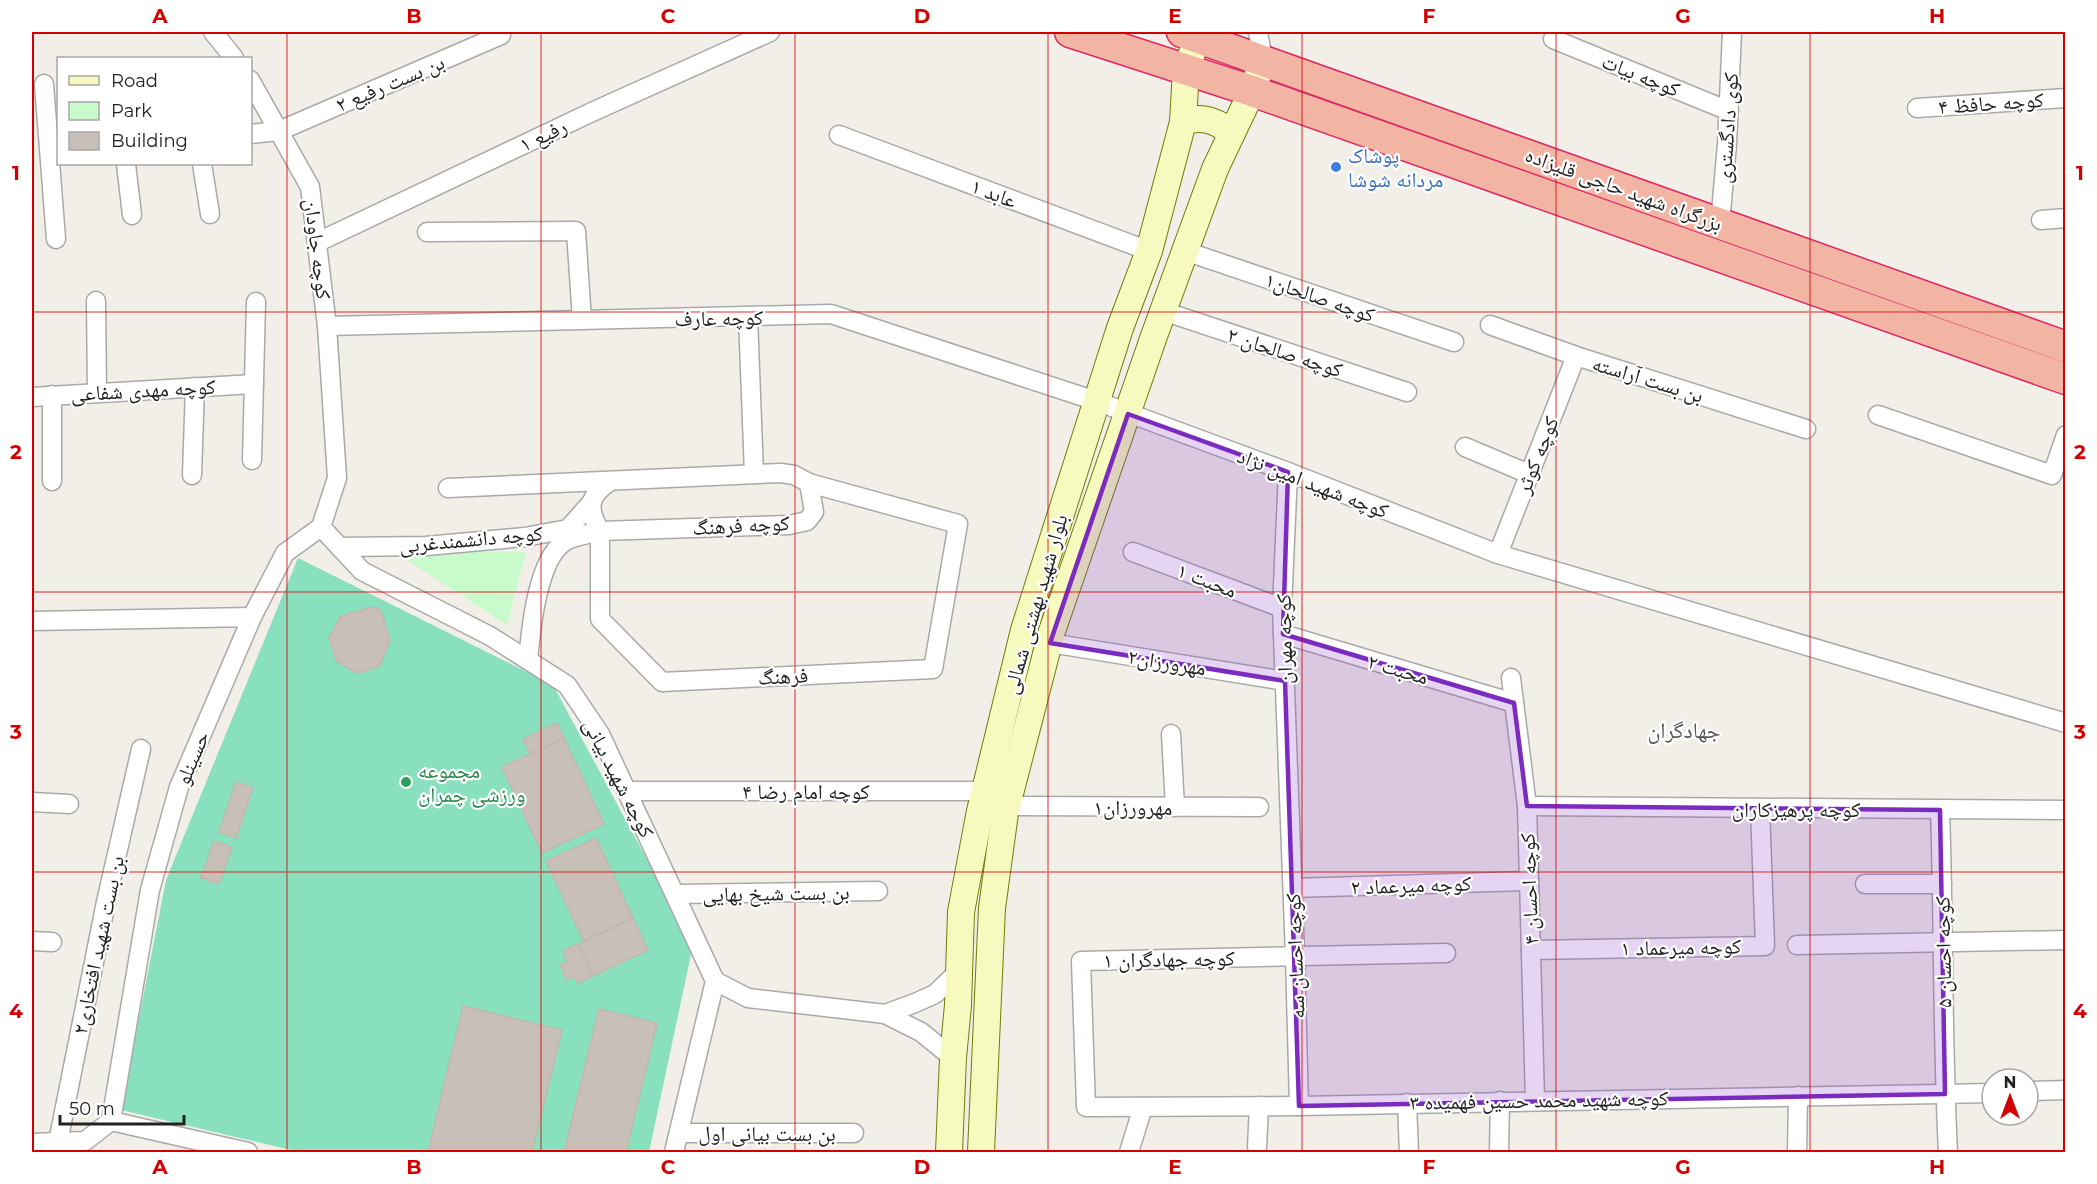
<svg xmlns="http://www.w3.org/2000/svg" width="2097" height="1184" viewBox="0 0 2097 1184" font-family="Montserrat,'Noto Naskh Arabic',sans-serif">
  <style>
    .park { fill: #c8facc }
    .pitch { fill: #88e0be }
    .building { fill: #c7bfb8; stroke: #c4b6ab; stroke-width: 1.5 }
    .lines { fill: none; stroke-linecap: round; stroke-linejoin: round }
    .minor-casing { stroke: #a9a9a9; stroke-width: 21 }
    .secondary-casing { stroke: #707d05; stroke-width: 28 }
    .trunk-casing { stroke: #dc2a67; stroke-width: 33 }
    .minor { stroke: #fff; stroke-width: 18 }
    .secondary { stroke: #f7fabf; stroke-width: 26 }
    .trunk { stroke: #f2b4a3; stroke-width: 30 }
    .marked { fill: #7b2cbf; fill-opacity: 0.2; stroke: #7b2cbf; stroke-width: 4.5; stroke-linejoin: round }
    .grid { fill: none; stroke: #d40000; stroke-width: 1.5; stroke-opacity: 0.55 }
    .shop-dot { fill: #3f7fe0; stroke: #fff; stroke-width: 2 }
    .leisure-dot { fill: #2e9e5b; stroke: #fff; stroke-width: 2 }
    .labels { text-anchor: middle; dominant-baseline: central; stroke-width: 4.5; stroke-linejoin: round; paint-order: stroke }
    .street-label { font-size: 21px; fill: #222; stroke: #fff }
    .shop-label { font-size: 21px; fill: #366cbe; stroke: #fff; text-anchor: start }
    .leisure-label { font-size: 21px; fill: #27864d; stroke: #fff; text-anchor: start }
    .neighbourhood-label { font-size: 22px; fill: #555; stroke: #fff }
    .neatline { fill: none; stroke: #d40000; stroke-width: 2 }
    .grid-label { font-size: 20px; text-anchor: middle; font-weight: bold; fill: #d40000 }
  </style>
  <rect width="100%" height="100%" fill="#f2efe9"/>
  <!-- park -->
  <path class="park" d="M392,550L526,552L507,625Z"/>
  <!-- pitch -->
  <path class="pitch" d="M298,558L553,685L693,945L649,1152H300L121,1110L166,880Z"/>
  <!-- building -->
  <g class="building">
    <path d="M373,607L381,610L390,641L379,667L358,673L337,662L329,638L341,616Z"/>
    <path d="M557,723L564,738L530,754L523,739Z"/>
    <path d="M564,738L604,824L542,853L502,767Z"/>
    <path d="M236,782L253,788L236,838L219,832Z"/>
    <path d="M596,838L633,918L584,941L546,861Z"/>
    <path d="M214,841L232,847L219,884L201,878Z"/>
    <path d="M633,918L648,950L593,976L578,944Z"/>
    <path d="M578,944L593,976L578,983L574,976L567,980L560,965L567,962L563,951Z"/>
    <path d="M463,1006L562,1030L532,1152H428Z"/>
    <path d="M599,1009L657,1023L626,1152H564Z"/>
  </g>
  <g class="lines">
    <!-- minor casing -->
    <g class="minor-casing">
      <g id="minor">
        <path d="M213,32L234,58"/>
        <path d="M1258,32L1263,60"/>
        <path d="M1553,39L1729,111"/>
        <path d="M250,80L310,187L327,326L337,478L321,527L285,553L252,617"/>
        <path d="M44,84L56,239"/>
        <path d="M1917,108L2066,98"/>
        <path d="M250,134L279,131L501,35"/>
        <path d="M839,135L1149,251"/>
        <path d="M126,164L132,215"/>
        <path d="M202,164L210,214"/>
        <path d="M2041,220L2066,218"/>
        <path d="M1720,224L1727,144L1732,32"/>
        <path d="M427,232L576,231L582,320"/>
        <path d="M318,242L592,112L770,32"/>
        <path d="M1185,251L1454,342"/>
        <path d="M96,301L97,393"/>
        <path d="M1163,311L1407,392"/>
        <path d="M748,317L754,474"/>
        <path d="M1490,325L1576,356L1806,429"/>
        <path d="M327,326L831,314L1096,401L1288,472L1498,554L2066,723"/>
        <path d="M52,395V481"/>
        <path d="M32,397L254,384"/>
        <path d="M1878,415L2052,475L2066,435"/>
        <path d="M1465,447L1529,474"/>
        <path d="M252,460L256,302"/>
        <path d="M1288,472L1282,608L1295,956L1299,1106"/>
        <path d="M192,475L195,387"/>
        <path d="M448,488L781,473L794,475L809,483L814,512L807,521L789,525L600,531C587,508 588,497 609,482"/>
        <path d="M321,527L362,571L490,636L567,685L600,734L715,981L674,1152"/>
        <path d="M340,547L426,546L525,537L568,529L591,503"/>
        <path d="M1133,552L1282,608"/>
        <path d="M1498,554L1576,356"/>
        <path d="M32,621L252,617L179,787L150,890L111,1121"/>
        <path d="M1283,634L1514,703"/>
        <path d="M1050,643L1285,681"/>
        <path d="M528,660C531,629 537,561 564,542C573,536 589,534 600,531V619L662,682L933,669L958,524L809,483"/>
        <path d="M1511,678L1527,806L1535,1100"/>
        <path d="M1171,734L1175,807"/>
        <path d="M627,791H985"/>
        <path d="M32,802L69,804"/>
        <path d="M1007,806L1259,807"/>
        <path d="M1527,806L2066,810"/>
        <path d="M1940,810C1944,924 1942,1038 1948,1152"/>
        <path d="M1865,884H1942"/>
        <path d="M1293,888L1529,881"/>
        <path d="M675,894L878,891"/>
        <path d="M32,941L52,942"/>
        <path d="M1797,945L2066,940"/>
        <path d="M1531,950L1765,946L1760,808"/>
        <path d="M1446,953L1081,961L1086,1107L1299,1106L1992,1093"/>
        <path d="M715,981L748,998L885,1014L921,1032L953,1058"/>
        <path d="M885,1014L915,1003L935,994L959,971"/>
        <path d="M2028,1091L2066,1090"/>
        <path d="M1407,1103L1409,1152"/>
        <path d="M111,1121L248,1152"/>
        <path d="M680,1133H854"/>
        <path d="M58,1142L106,902L141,749"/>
        <path d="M32,1143L85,1141L111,1121"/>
        <path d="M1257,1147L1259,1106"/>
        <path d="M1129,1152L1143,1107"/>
        <path d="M1499,1152L1500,1101"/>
        <path d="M1797,1152L1798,1096"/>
      </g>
    </g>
    <!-- secondary casing -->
    <g class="secondary-casing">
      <g id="secondary">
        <path d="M1183,122C1203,115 1215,121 1232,132"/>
        <path d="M949,1152L953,1058L958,1005L961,912L980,811L1024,630L1120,328L1149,251L1183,122L1186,69L1198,37"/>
        <path d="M981,1152L992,908L1005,813L1052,631L1154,336L1215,169L1252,91L1263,60"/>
      </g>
    </g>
    <!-- trunk casing -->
    <g class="trunk-casing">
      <g id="trunk">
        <path d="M1070,32L1252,91L2066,379"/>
        <path d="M1182,32L2066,347"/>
      </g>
    </g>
    <!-- minor -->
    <use href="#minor" class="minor"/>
    <!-- secondary -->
    <use href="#secondary" class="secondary"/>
    <!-- trunk -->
    <use href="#trunk" class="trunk"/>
  </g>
  <!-- marked area -->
  <path class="marked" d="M1128,414L1288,472L1283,634L1514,703L1527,806L1940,810L1945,1094L1299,1106L1285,681L1050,643Z"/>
  <!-- grid -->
  <path class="grid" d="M287,32V1152M541,32V1152M795,32V1152M1048,32V1152M1302,32V1152M1556,32V1152M1810,32V1152M32,312H2066M32,592H2066M32,872H2066"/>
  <!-- markers -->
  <circle class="shop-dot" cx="1336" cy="167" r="6"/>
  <circle class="leisure-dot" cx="406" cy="782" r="6"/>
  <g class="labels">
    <!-- street labels -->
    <g class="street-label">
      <text transform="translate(1641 75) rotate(22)">کوچه بیات</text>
      <text transform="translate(390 83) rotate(-23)">بن بست رفیع ۲</text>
      <text transform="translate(1991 103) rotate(-4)">کوچه حافظ ۴</text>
      <text transform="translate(1727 128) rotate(-86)">کوی دادگستری</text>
      <text transform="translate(543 135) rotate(-25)">رفیع ۱</text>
      <text transform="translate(1624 189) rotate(20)">بزرگراه شهید حاجی قلیزاده</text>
      <text transform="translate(994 193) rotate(21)">عابد ۱</text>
      <text transform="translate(318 249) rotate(83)">کوچه جاودان</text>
      <text transform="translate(1320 297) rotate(19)">کوچه صالحان۱</text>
      <text transform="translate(719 318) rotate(-1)">کوچه عارف</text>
      <text transform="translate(1285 352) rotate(18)">کوچه صالحان ۲</text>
      <text transform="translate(1648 379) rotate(17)">بن بست آراسته</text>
      <text transform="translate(143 390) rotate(-3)">کوچه مهدی شفاعی</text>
      <text transform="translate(1537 455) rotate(-68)">کوچه کوثر</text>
      <text transform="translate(1313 483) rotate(21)">کوچه شهید امین نژاد</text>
      <text transform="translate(741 525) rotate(-3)">کوچه فرهنگ</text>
      <text transform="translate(471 539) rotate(-5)">کوچه دانشمندغربی</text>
      <text transform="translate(1207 580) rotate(21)">محبت ۱</text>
      <text transform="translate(1035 604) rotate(-74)">بلوار شهید بهشتی شمالی</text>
      <text transform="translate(1284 639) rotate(-91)">کوچه مهران</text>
      <text transform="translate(1167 662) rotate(9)">مهرورزان۲</text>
      <text transform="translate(1398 669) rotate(16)">محبت ۲</text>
      <text transform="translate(783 676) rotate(-3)">فرهنگ</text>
      <text transform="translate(192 758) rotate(-67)">حسینلو</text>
      <text transform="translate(619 778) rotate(63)">کوچه شهید بیانی</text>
      <text x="806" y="791">کوچه امام رضا ۴</text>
      <text x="1133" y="807">مهرورزان۱</text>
      <text x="1796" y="809">کوچه پرهیزکاران</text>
      <text transform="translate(1411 885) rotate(-2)">کوچه میرعماد ۲</text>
      <text transform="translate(1529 889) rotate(-92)">کوچه احسان ۴</text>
      <text transform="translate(776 893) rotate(-1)">بن بست شیخ بهایی</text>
      <text transform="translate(98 945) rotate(-78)">بن بست شهید افتخاری۲</text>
      <text transform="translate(1681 947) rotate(-1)">کوچه میرعماد ۱</text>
      <text transform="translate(1943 952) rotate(-91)">کوچه احسان ۵</text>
      <text transform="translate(1295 956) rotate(-92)">کوچه احسان سه</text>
      <text transform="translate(1169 959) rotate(-1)">کوچه جهادگران ۱</text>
      <text transform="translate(1539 1100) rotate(-1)">کوچه شهید محمد حسین فهمیده ۳</text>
      <text x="767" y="1133">بن بست بیانی اول</text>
    </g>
    <!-- shop labels -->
    <g class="shop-label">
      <text x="1348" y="155">پوشاک<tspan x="1348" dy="24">مردانه شوشا</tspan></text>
    </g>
    <!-- leisure labels -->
    <g class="leisure-label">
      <text x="418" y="770">مجموعه<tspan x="418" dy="24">ورزشی چمران</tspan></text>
    </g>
    <!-- neighbourhood labels -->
    <g class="neighbourhood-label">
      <text x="1684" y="730">جهادگران</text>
    </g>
  </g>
  <!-- border -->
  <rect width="2097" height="1184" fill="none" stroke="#ffffff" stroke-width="66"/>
  <!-- legend -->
  <rect x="57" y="57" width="195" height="108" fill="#ffffff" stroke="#a7a7a7" stroke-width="1.5"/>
  <rect x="69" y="76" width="30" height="9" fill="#f7fabf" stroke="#a7a7a7" stroke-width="1.5"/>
  <text x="111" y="87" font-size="18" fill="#222222">Road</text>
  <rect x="69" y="102" width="30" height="18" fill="#c8facc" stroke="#a7a7a7" stroke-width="1.5"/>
  <text x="111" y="117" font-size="18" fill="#222222">Park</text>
  <rect x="69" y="132" width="30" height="18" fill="#c7bfb8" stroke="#a7a7a7" stroke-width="1.5"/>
  <text x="111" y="147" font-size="18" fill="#222222">Building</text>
  <!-- north arrow -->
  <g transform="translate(2010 1097)"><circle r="28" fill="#ffffff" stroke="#a7a7a7" stroke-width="1.5"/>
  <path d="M0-4.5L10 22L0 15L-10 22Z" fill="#d40000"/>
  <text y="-9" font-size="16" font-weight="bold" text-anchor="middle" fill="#222222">N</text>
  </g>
  <!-- scale -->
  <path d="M60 1115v9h124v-9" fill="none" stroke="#222222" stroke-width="3"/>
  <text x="69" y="1115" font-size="18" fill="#222222" stroke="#ffffff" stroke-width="4.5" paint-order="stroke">50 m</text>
  <rect x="33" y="33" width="2031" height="1118" class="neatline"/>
  <g class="grid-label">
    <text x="160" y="23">A</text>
    <text x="414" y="23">B</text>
    <text x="668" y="23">C</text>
    <text x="922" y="23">D</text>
    <text x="1175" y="23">E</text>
    <text x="1429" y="23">F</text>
    <text x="1683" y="23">G</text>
    <text x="1937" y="23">H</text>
    <text x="16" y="180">1</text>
    <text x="2080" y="180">1</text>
    <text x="16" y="459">2</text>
    <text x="2080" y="459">2</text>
    <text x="16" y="739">3</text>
    <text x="2080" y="739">3</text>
    <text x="16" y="1018">4</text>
    <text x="2080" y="1018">4</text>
    <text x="160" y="1174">A</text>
    <text x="414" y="1174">B</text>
    <text x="668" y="1174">C</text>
    <text x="922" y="1174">D</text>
    <text x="1175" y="1174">E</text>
    <text x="1429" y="1174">F</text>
    <text x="1683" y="1174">G</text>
    <text x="1937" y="1174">H</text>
  </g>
</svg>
